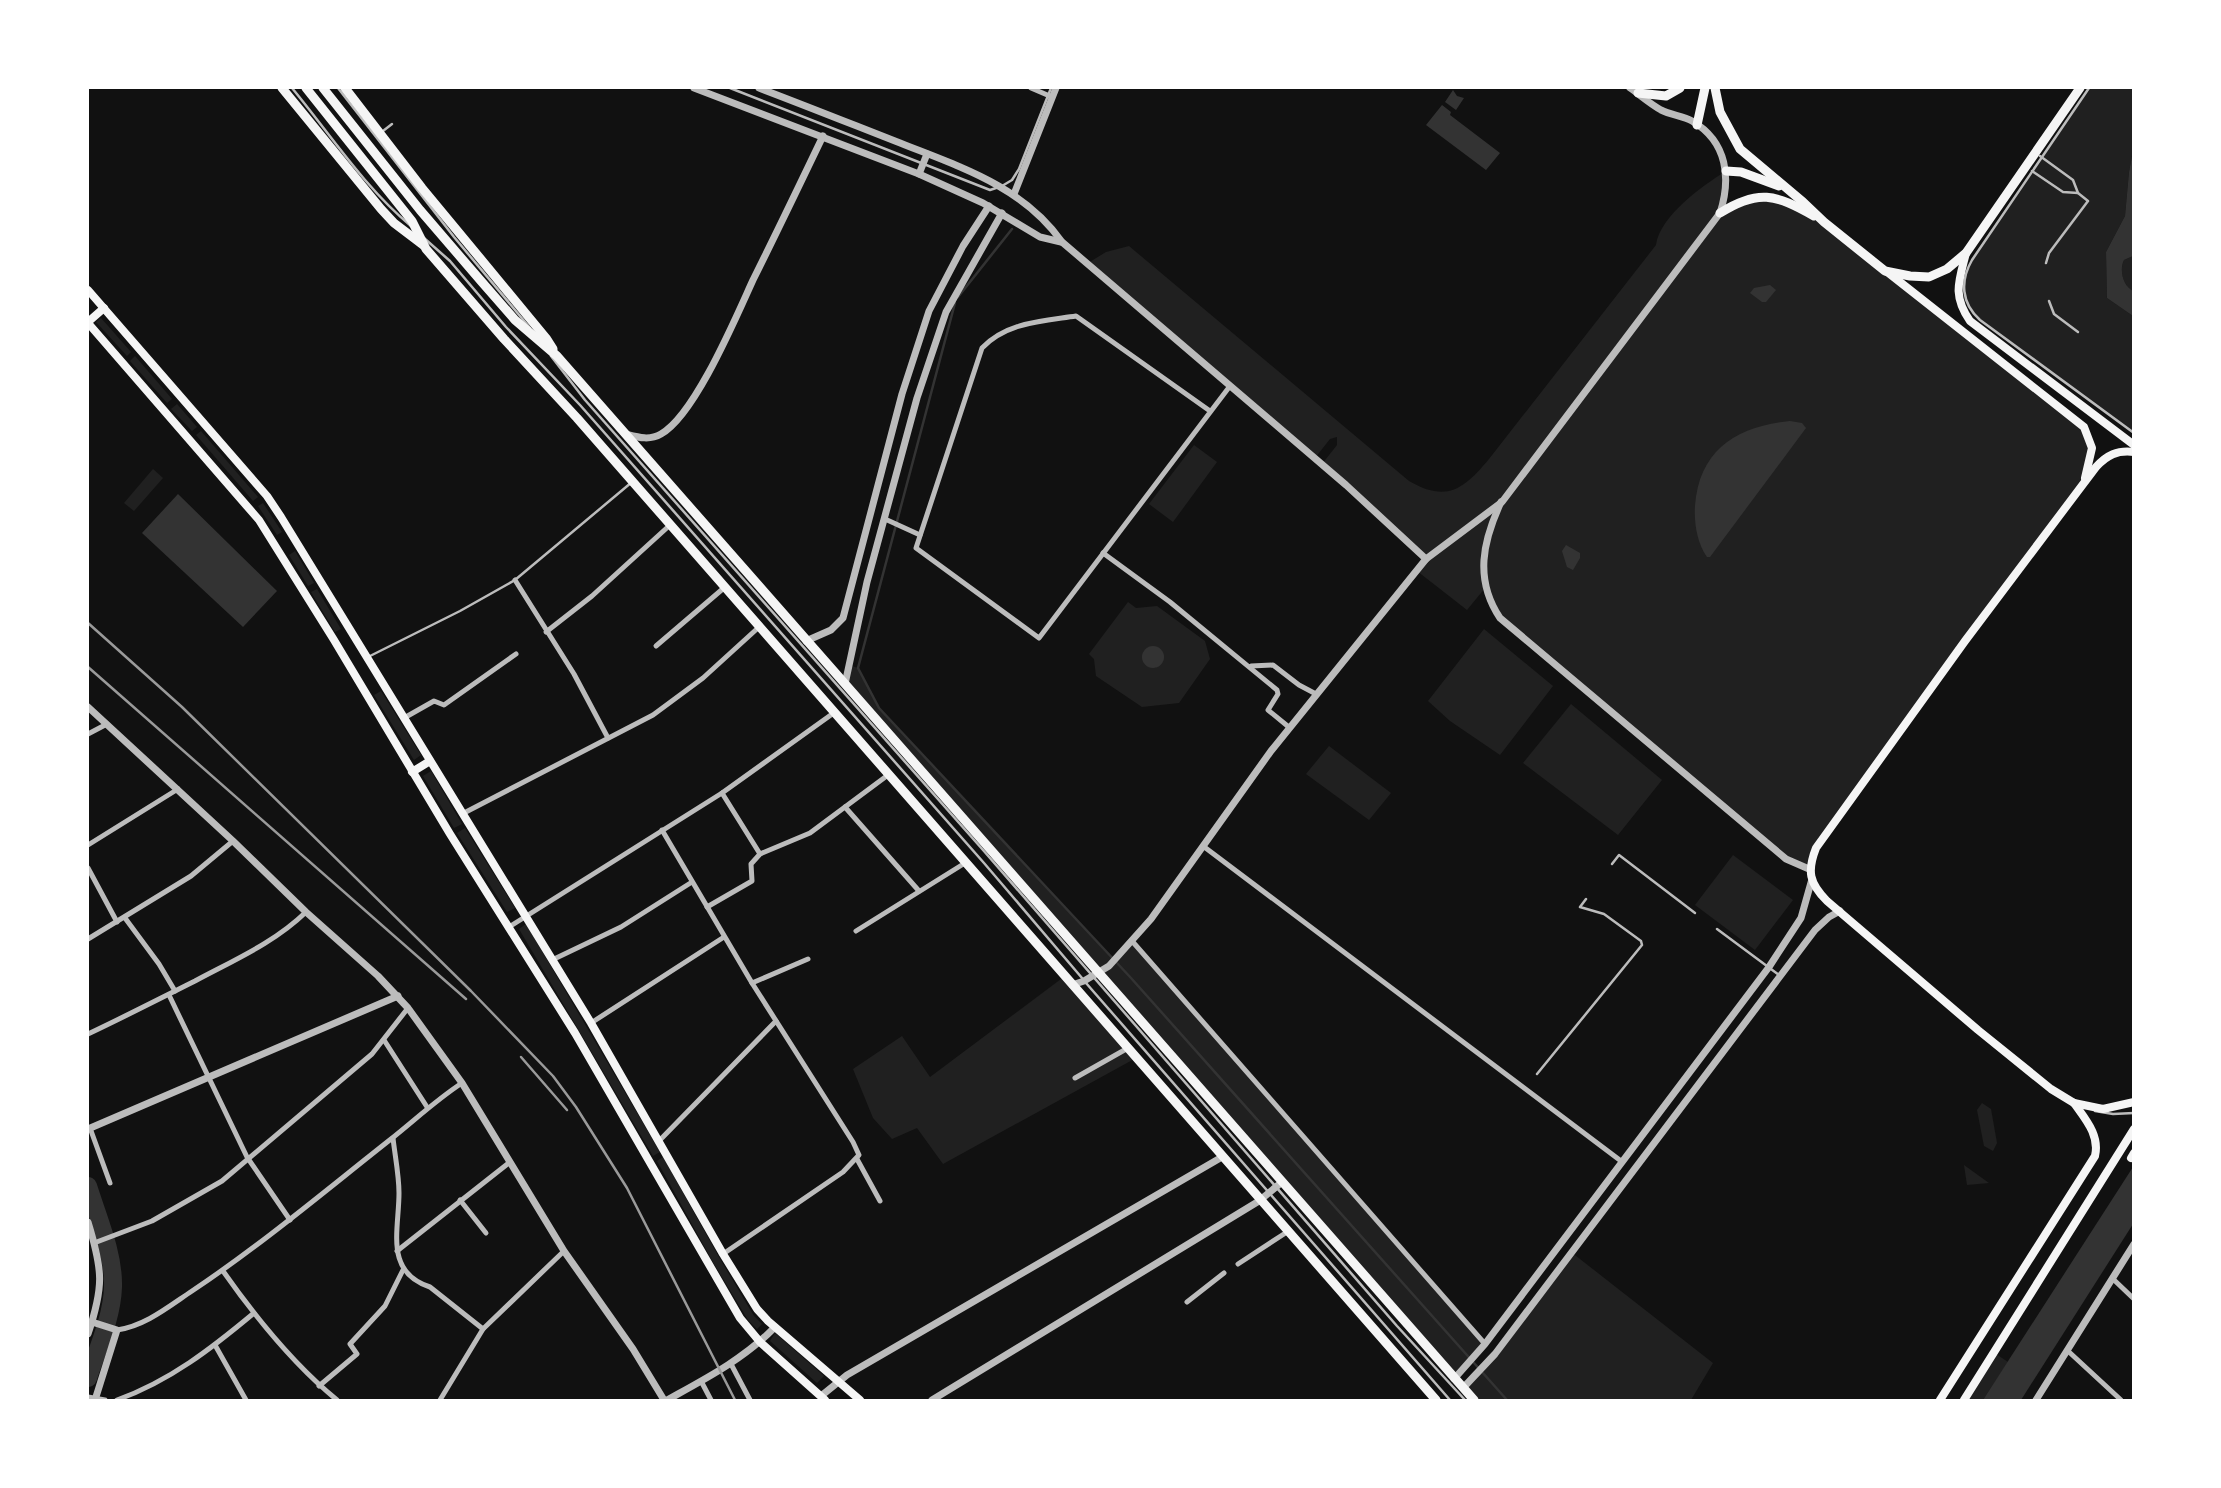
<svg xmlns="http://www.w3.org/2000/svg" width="2221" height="1488" viewBox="0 0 2221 1488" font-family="'DM Sans',sans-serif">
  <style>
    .green { fill: #202020; fill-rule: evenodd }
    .water { fill: #333 }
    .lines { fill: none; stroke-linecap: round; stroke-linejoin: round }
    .stream { stroke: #333; stroke-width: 2.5 }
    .river { stroke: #333; stroke-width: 18 }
    .service { stroke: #bcbcbc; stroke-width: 2.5 }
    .minor { stroke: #bcbcbc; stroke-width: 5 }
    .tertiary { stroke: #bcbcbc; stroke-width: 7 }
    .secondary { stroke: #f5f5f5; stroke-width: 8 }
    .primary { stroke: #f5f5f5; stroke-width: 9 }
    .rail { stroke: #9a9a9a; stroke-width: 2.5 }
  </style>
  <rect width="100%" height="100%" fill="#111"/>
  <!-- green -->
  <g class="green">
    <path d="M2091,88H2133V151L2129,172L2125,216L2106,252L2107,298L2133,316V433L1975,315L1965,298V271L2050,144Z"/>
    <path d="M1726,171L1720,213L1756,197L1804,211L2078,421L2090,439L2082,484L1816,848L1809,869L1796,864L1500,618L1485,588L1467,610L1417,571L1426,559L1322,464L1337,445V437L1330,439L1315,458L1088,263L1106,252L1129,246L1409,481C1447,503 1464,489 1489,459L1656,245C1660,216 1702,186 1726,171Z"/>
    <path d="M2133,256V291C2123,286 2119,270 2124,260Z"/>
    <path d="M101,318L131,352L127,356L96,322Z"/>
    <path d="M135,356L172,399L167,403L130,361Z"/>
    <path d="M177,404L197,427L192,431L171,409Z"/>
    <path d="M201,431L258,497L253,501L196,435Z"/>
    <path d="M1194,445L1217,462L1173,522L1149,504Z"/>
    <path d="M153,469L163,478L134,511L124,503Z"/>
    <path d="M263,503L282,532L277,535L258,506Z"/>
    <path d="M295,551L314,583L308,586L289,555Z"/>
    <path d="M317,589L341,629L335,632L311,592Z"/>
    <path d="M1128,602L1136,608L1157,606L1205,641L1210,659L1179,703L1142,707L1096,676L1094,659L1089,654ZM1148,647L1163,661L1155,668L1143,652Z"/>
    <path d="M1484,629L1553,686L1500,755L1450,721L1428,701Z"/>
    <path d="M849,665L858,668L879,708L1114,960L1132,941L1485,1344L1454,1379L845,684Z"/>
    <path d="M381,691L421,755L414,760L374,695Z"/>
    <path d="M1571,704L1662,780L1618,835L1523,763Z"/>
    <path d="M1329,746L1391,793L1369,820L1306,774Z"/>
    <path d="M431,771L462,824L454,828L423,776Z"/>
    <path d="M465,828L515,908L507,912L457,833Z"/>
    <path d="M1733,855L1793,900L1755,950L1695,905Z"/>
    <path d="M526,924L660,1152L653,1156L519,929Z"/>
    <path d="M1065,976L1136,1058L943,1164L917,1128L892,1139L873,1118L853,1069L902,1036L930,1077Z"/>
    <path d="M1982,1103L1991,1109L1997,1143L1993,1151L1984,1146L1977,1110Z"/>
    <path d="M663,1157L720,1259L754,1316L762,1324L757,1329L748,1320L714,1264L657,1161Z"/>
    <path d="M1964,1165L1989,1183L1967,1185Z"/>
    <path d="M1571,1252L1713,1363L1691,1400H1474L1463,1388L1480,1370Z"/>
    <path d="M775,1333L824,1376L817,1383L770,1341Z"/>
    <path d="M1993,1352L2008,1362L1983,1400H1964Z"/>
  </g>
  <!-- water -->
  <g class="water">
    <path d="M1453,90L1457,96L1464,98L1456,110L1445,102Z"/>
    <path d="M1442,105L1451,112L1450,115L1500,153L1486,170L1426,125Z"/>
    <path d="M2133,151V256L2124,260C2119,270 2123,286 2133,291V316L2107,298L2106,252L2125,216L2129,172Z"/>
    <path d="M1770,285L1776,290L1766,302H1762L1750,293L1754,288Z"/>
    <path d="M1790,421L1802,423L1806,428L1710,557H1707C1697,543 1694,523 1695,506C1699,449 1738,426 1790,421Z"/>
    <path d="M178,494L277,591L243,627L142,533Z"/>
    <path d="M1566,545L1580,553V558L1573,570L1567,567L1562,551Z"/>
    <circle cx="1153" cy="657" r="11"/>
    <path d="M2133,1167V1224L2021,1400H1983Z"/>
  </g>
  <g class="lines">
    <!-- stream -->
    <g class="stream">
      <path d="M958,297L1012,229"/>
      <path d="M955,303L858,668L879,708L1131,978L1507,1400"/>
    </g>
    <!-- river -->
    <path class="river" d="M88,1186C98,1218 114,1254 113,1287C112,1318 97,1350 88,1378"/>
    <!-- service -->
    <g class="service">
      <path d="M292,88C330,134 365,188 411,226"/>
      <path d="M338,88L454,237L530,328"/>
      <path d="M730,88L990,190L996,188"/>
      <path d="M2089,88L1972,260C1960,281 1961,303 1980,320L2134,433"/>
      <path d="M383,131L392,124"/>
      <path d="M2040,156L2073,180L2078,193L2088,201L2049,253L2046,263"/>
      <path d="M2032,171L2063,192L2078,193"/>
      <path d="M1002,186L1012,180L1019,169L1051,88"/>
      <path d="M424,238L450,261L506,327L580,405L984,863L1082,978"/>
      <path d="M2049,301L2054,314L2078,332"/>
      <path d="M551,356L585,400L983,850L1397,1326L1465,1400"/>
      <path d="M368,657L460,611L515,580L632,482"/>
      <path d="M1612,864L1619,855L1695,913"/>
      <path d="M1717,929L1779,975"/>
      <path d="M1086,983L1450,1400"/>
      <path d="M1537,1074L1642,945L1641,941L1604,914L1580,907L1586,899"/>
      <path d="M2095,1111L2113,1114L2134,1113"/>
    </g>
    <!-- minor -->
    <g class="minor">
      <path d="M1031,88L1052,97"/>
      <path d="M1210,411L1076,316C1043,321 1007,322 982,348L916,548L1039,638L1230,386"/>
      <path d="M885,519L920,535"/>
      <path d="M1103,553L1170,602L1277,690L1278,694L1268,710L1290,728"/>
      <path d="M515,580L574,674L608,738"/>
      <path d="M546,632L592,596L670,525"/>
      <path d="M656,646L725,587"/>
      <path d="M1251,666L1273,665L1299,685L1316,694"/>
      <path d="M404,718L434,701L444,705L516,654"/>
      <path d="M88,734L107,724"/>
      <path d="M722,793L760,854"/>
      <path d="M845,807L919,891"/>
      <path d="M462,814L653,715L703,678L759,627"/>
      <path d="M662,830L752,983L853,1142L859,1155L843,1172L723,1254"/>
      <path d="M88,845L178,789"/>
      <path d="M1203,846L1621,1161"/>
      <path d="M88,868L117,922"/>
      <path d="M707,907L752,881L751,864L760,854L810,833L888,775"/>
      <path d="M125,918L159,964L175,991"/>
      <path d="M509,927L722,793L835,712"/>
      <path d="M856,931L965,863"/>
      <path d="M88,939L191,876L233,841"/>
      <path d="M1132,941L1485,1344"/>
      <path d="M552,960L621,927L692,882"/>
      <path d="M752,983L808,959"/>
      <path d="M169,995L247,1157L290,1220"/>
      <path d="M591,1023L724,937"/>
      <path d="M88,1034C124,1017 159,999 195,981C234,960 274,943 306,912"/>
      <path d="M384,1040L427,1107"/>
      <path d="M1075,1078L1128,1048"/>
      <path d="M90,1128L110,1183"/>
      <path d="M393,1138C395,1156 399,1175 399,1193C399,1230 384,1272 430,1287L483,1329"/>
      <path d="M659,1141L776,1021"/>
      <path d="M857,1159L880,1201"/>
      <path d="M460,1200L486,1233"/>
      <path d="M94,1243L152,1221L222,1181L372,1054L408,1008"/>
      <path d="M397,1251L510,1162"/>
      <path d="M1238,1264L1287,1232"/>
      <path d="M223,1271C256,1318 293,1364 337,1400"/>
      <path d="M2112,1278L2134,1299"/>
      <path d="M1187,1302L1224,1273"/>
      <path d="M117,1330C145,1326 168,1307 192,1291C261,1245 325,1191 391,1139C415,1120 436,1100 462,1083"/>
      <path d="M215,1345L246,1400"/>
      <path d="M2068,1351L2121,1400"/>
      <path d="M731,1364L750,1400"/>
      <path d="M701,1381L711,1400"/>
      <path d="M319,1386L357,1354L350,1344L385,1306L403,1270"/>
      <path d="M88,1397L105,1400"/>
      <path d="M117,1400C170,1381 212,1348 254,1313"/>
      <path d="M440,1400L483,1329L564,1251"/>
    </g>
    <!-- tertiary -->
    <g class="tertiary">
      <path d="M694,88L919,174L983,203L1040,237L1061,242"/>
      <path d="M759,88C804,105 849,123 895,141C957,166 1022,185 1062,242L1346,485L1426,559"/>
      <path d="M919,174L927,154"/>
      <path d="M1014,194L1056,88"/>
      <path d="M625,434C637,437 649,441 661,434C695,415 736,317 753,280C777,232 800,184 823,136"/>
      <path d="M1501,502C1483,541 1474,579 1500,618L1786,859L1809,869"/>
      <path d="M806,641L831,630L843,618L902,394L929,311L963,246L989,206"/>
      <path d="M845,684L867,582L917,398L946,312L1002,213"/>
      <path d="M88,707L233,841L306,912L378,976L408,1008L462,1083L564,1251L633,1349L664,1400"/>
      <path d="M1072,985L1084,981L1109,966L1151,919L1271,751L1426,559L1502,502L1720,213C1731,179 1728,142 1692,121C1683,116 1671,115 1661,110C1650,104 1640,95 1630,88"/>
      <path d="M88,1129L398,996"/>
      <path d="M88,1222C103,1271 104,1286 88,1334"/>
      <path d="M92,1322L117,1330L95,1400"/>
      <path d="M1454,1379L1485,1344L1769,967L1801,918L1812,879"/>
      <path d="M1463,1388L1495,1354L1815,930L1829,917L1840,911"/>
      <path d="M821,1396L847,1375L1222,1157"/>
      <path d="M667,1400C705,1379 744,1359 775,1327"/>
      <path d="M932,1400L1259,1201L1282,1182"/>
      <path d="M2036,1400L2134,1244"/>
    </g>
    <!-- secondary -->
    <g class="secondary">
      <path d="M1966,253C1959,281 1952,295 1970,321L2134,445"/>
      <path d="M1886,271L2084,427L2092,448L2085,478"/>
      <path d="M88,290L267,496L281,517L591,1023L723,1254L757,1309L768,1321L860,1400"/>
      <path d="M88,322L104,308"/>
      <path d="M88,323L259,520L334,640L450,834L575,1033L740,1318L760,1342L825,1400"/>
      <path d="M2134,452C2117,450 2107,455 2096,467L1965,641L1816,848C1807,871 1809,883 1827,901L1978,1030L2051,1089L2074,1103L2103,1109L2134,1102"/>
      <path d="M412,772L430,761"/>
      <path d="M2131,1158L2134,1153"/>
      <path d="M1940,1400L2095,1156C2100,1135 2085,1119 2074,1103"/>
      <path d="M1964,1400L2134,1129"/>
    </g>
    <!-- primary -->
    <g class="primary">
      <path d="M282,88L381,209L394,223L423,245"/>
      <path d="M306,88L412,221L426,249L504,339L577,418L1436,1400"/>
      <path d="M323,88L420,210L481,281L515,320L557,356L1474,1400"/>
      <path d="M345,88L422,188L546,338L553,349"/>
      <path d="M1715,88L1720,112L1740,149L1803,202L1824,222L1885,271L1910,276L1929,277L1947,269L1966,253L2080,88"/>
      <path d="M1638,93L1666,96L1680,88"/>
      <path d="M1697,125L1705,88"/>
      <path d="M1726,171L1741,172L1779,186"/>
      <path d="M1720,213C1758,189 1775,194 1814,216"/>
    </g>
    <!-- rail -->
    <g class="rail">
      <path d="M88,623L182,707L471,991L553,1076L576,1107L627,1188L735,1400"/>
      <path d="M88,667L466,999"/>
      <path d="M521,1057L567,1110"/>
    </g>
  </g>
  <!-- border -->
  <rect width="2221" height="1488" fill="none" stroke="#ffffff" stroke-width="178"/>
</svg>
